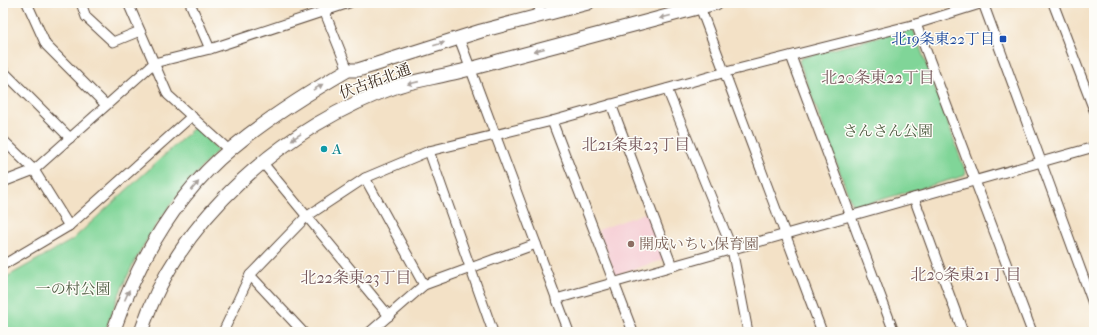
<svg xmlns="http://www.w3.org/2000/svg" width="1097" height="335" viewBox="0 0 1097 335" font-family="'IM FELL French Canon','Noto Serif JP',serif">
  <style>
    .built { fill: #f6cfd6 }
    .green { fill: #80d598; stroke: #5e805b }
    .lines { fill: none; stroke-linecap: round; stroke-linejoin: round }
    .street-casing { stroke: #574537; stroke-width: 11 }
    .secondary-casing { stroke: #574537; stroke-width: 15 }
    .street { stroke: #fff; stroke-width: 9 }
    .secondary { stroke: #fff; stroke-width: 13 }
    .oneway { fill: #a79f9a }
    .transit-dot { fill: #1a4fb4; stroke: #fdfcf7; stroke-width: 1.5 }
    .culture-dot { fill: #0f9aa8; stroke: #fdfcf7; stroke-width: 1.5 }
    .education-dot { fill: #8d6e63; stroke: #fdfcf7; stroke-width: 1.5 }
    .labels { text-anchor: middle; dominant-baseline: central; stroke-width: 3; stroke-linejoin: round; paint-order: stroke }
    .transit-label { font-size: 15px; fill: #164399; stroke: #fdfcf7; text-anchor: end }
    .street-label { font-size: 15px; fill: #3b2a1e; stroke: #fdfcf7 }
    .park-label { font-size: 15px; fill: #505d43; stroke: #fdfcf7 }
    .culture-label { font-size: 15px; fill: #0d838f; stroke: #fdfcf7; text-anchor: start }
    .education-label { font-size: 15px; fill: #785e54; stroke: #fdfcf7; text-anchor: start }
    .neighbourhood-label { font-size: 16px; fill: #745559; stroke: #fdfcf7 }
  </style>
  <rect width="100%" height="100%" fill="#fdfcf7"/>
  <filter id="ink" filterUnits="userSpaceOnUse"><feTurbulence type="fractalNoise" baseFrequency=".025" numOctaves="2"/><feDisplacementMap in="SourceGraphic" scale="8" xChannelSelector="R" yChannelSelector="G"/><feConvolveMatrix kernelMatrix="1 2 1 2 8 2 1 2 1" color-interpolation-filters="sRGB"/></filter>
  <filter id="wash" filterUnits="userSpaceOnUse"><feTurbulence type="fractalNoise" baseFrequency=".012" numOctaves="4" result="noise"/><feDisplacementMap in="SourceGraphic" scale="16" xChannelSelector="R" yChannelSelector="G"/><feGaussianBlur stdDeviation="0.9" result="paint"/><feColorMatrix in="noise" values="0 0 0 0 0 0 0 0 0 0 0 0 0 0 0 0 0 1.4 0 .05"/><feComposite in="paint" operator="in"/></filter>
  <g filter="url(#wash)">
    <rect width="100%" height="100%" fill="#f3e1c6"/>
    <!-- built -->
    <path class="built" d="M648,212L665,259L615,275L598,230Z"/>
    <!-- green -->
    <g class="green">
      <path d="M910,28L914,31L966,173L964,176L855,207L852,205L799,61L801,58Z"/>
      <path d="M195,127L218,150C163,206 130,258 105,332H3V279L72,240Z"/>
    </g>
  </g>
  <g filter="url(#ink)">
    <g class="lines">
      <!-- street casing -->
      <g class="street-casing">
        <g id="street">
          <path d="M27,3L46,45L106,105"/>
          <path d="M81,3L86,17L113,42L140,31"/>
          <path d="M128,3L168,95L229,150"/>
          <path d="M190,3L210,49"/>
          <path d="M321,3L348,70"/>
          <path d="M537,3L542,14"/>
          <path d="M983,3L1094,306"/>
          <path d="M1053,3L1094,110"/>
          <path d="M700,7L822,332"/>
          <path d="M916,24L1032,332"/>
          <path d="M459,38L569,332"/>
          <path d="M791,56L894,332"/>
          <path d="M3,71L70,138"/>
          <path d="M667,89L732,249L748,332"/>
          <path d="M611,104L672,266"/>
          <path d="M552,121L633,332"/>
          <path d="M3,140L34,170L69,226"/>
          <path d="M429,151L493,332"/>
          <path d="M262,162L389,316"/>
          <path d="M365,178L424,285"/>
          <path d="M3,182L34,170L154,63L210,49L349,3"/>
          <path d="M914,198L963,332"/>
          <path d="M3,265L69,226L192,116"/>
          <path d="M250,275L303,332"/>
          <path d="M556,299L1094,147"/>
          <path d="M223,332L250,275L306,217L365,178L429,151L552,121L726,72L916,24L983,3"/>
          <path d="M370,332L424,285L536,244"/>
        </g>
      </g>
      <!-- secondary casing -->
      <g class="secondary-casing">
        <g id="secondary">
          <path d="M113,332C137,263 175,195 232,148C268,118 308,93 348,70H358L481,31L588,3"/>
          <path d="M141,332C178,218 287,124 398,86C414,81 432,78 449,74C472,69 494,62 517,56C583,38 650,21 716,3"/>
        </g>
      </g>
      <!-- street -->
      <use href="#street" class="street"/>
      <!-- secondary -->
      <use href="#secondary" class="secondary"/>
    </g>
    <!-- one-way arrows -->
    <defs><path id="oneway-solid" d="M-6-.8H1V-3.2L6.5 0L1 3.2V.8H-6Z"/></defs>
    <g class="oneway">
      <use href="#oneway-solid" transform="translate(665 17) rotate(165)"/>
      <use href="#oneway-solid" transform="translate(439 44) rotate(-17)"/>
      <use href="#oneway-solid" transform="translate(539 50) rotate(165)"/>
      <use href="#oneway-solid" transform="translate(413 83) rotate(167)"/>
      <use href="#oneway-solid" transform="translate(318 87) rotate(-31)"/>
      <use href="#oneway-solid" transform="translate(296 137) rotate(147)"/>
      <use href="#oneway-solid" transform="translate(195 186) rotate(-49)"/>
      <use href="#oneway-solid" transform="translate(127 295) rotate(-66)"/>
    </g>
  </g>
  <!-- markers -->
  <rect class="transit-dot" x="999" y="35" width="8" height="8" rx="2"/>
  <circle class="culture-dot" cx="324" cy="149" r="4"/>
  <circle class="education-dot" cx="631" cy="244" r="4"/>
  <g class="labels">
    <!-- transit labels -->
    <g class="transit-label">
      <text x="995" y="39">北19条東22丁目</text>
    </g>
    <!-- street labels -->
    <g class="street-label">
      <text transform="translate(375 81) rotate(-20)">伏古拓北通</text>
    </g>
    <!-- park labels -->
    <g class="park-label">
      <text x="888" y="131">さんさん公園</text>
      <text x="73" y="289">一の村公園</text>
    </g>
    <!-- culture labels -->
    <g class="culture-label">
      <text x="332" y="149">A</text>
    </g>
    <!-- education labels -->
    <g class="education-label">
      <text x="639" y="244">開成いちい保育園</text>
    </g>
    <!-- neighbourhood labels -->
    <g class="neighbourhood-label">
      <text x="878" y="77">北20条東22丁目</text>
      <text x="636" y="144">北21条東23丁目</text>
      <text x="966" y="274">北20条東21丁目</text>
      <text x="356" y="277">北22条東23丁目</text>
    </g>
  </g>
  <!-- margin -->
  <rect width="1097" height="335" fill="none" stroke="#fdfcf7" stroke-width="16"/>
</svg>
